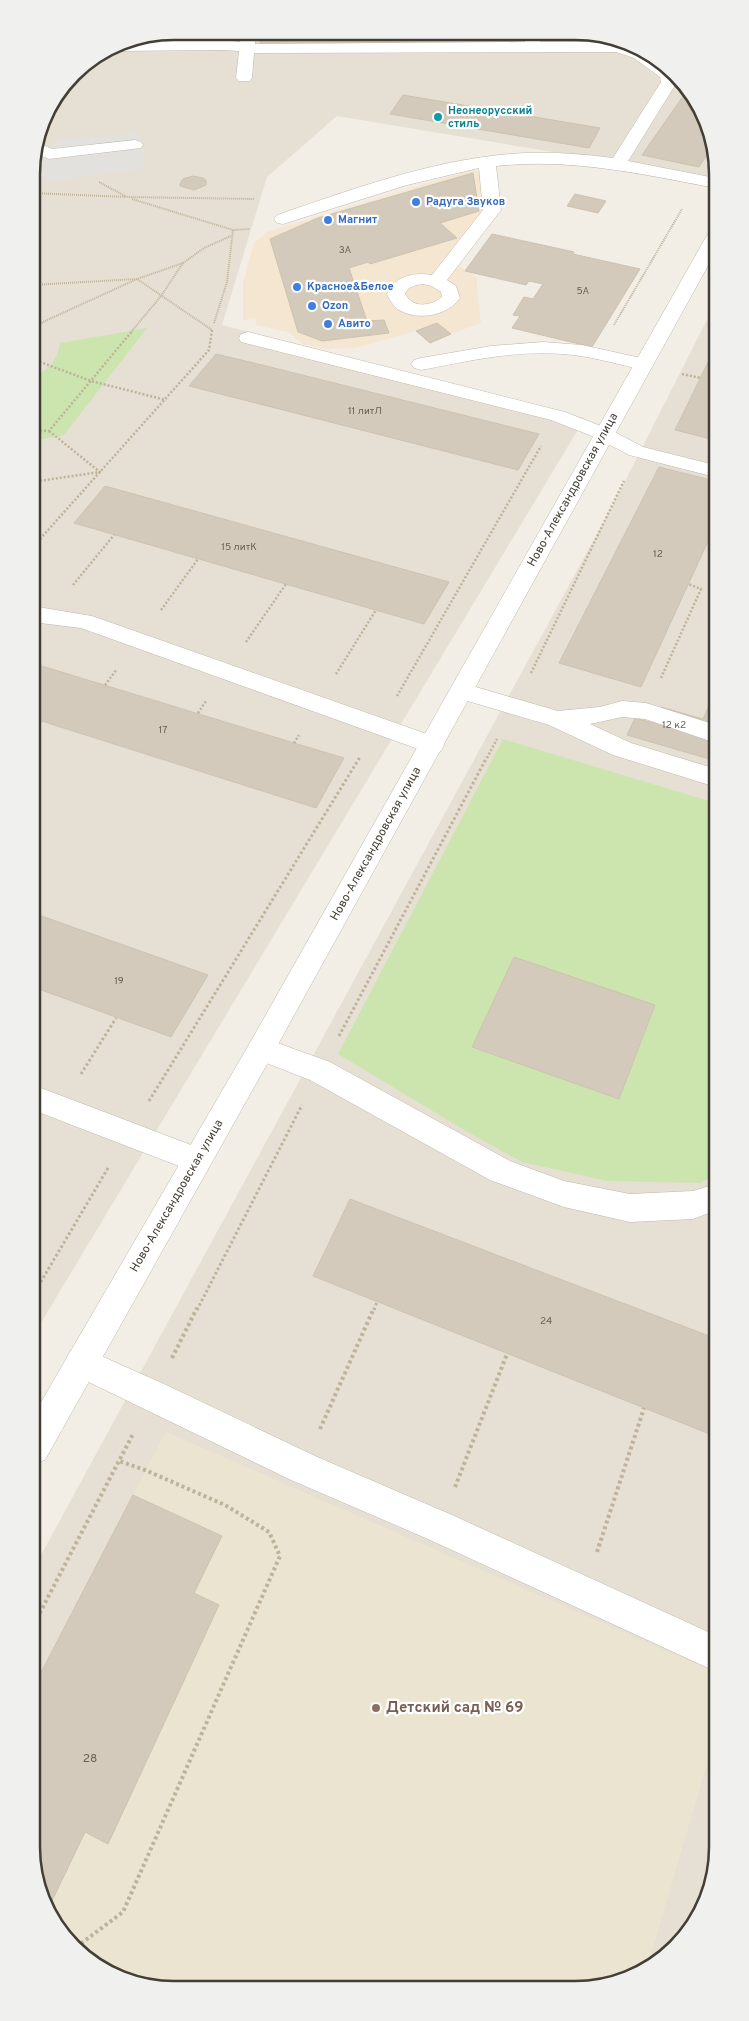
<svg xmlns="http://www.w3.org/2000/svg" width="749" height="2021" viewBox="0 0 749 2021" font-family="Overpass,sans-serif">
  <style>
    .residential { fill: #e6e0d4 }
    .commercial { fill: #f4e6d1 }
    .education { fill: #ebe4d0 }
    .green { fill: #cce5af }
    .parking { fill: #e3e1dd }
    .building { fill: #d3cabb; stroke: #cec2af }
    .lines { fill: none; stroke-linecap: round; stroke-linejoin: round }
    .service-casing { stroke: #c0b9ab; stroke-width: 1 }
    .minor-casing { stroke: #c0b9ab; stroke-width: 1 }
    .path-far3 { stroke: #beb29a; stroke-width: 2; stroke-dasharray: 1 1; stroke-linecap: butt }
    .path-far2 { stroke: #beb29a; stroke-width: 2.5; stroke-dasharray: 2 2; stroke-linecap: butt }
    .path-far1 { stroke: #beb29a; stroke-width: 3; stroke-dasharray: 2.5 2.5; stroke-linecap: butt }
    .path { stroke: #beb29a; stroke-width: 4; stroke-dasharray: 3 3; stroke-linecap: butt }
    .service { fill: #fff; fill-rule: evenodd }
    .minor { fill: #fff; fill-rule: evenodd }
    .culture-dot { fill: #0f9aa8; stroke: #fff; stroke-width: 2 }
    .shop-dot { fill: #3f7fe0; stroke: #fff; stroke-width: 2 }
    .education-dot { fill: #8d6e63; stroke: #fff; stroke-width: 2 }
    .labels { text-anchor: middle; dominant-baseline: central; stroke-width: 4.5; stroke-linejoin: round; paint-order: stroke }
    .number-label { font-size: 10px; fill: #686256 }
    .far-culture-label { font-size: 11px; font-weight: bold; fill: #0d838f; stroke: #fff; text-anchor: start }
    .far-shop-label { font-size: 11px; font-weight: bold; fill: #366cbe; stroke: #fff; text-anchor: start }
    .street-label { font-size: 12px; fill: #443f35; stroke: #fff }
    .near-number-label { font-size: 12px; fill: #686256 }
    .near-education-label { font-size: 15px; font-weight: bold; fill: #785e54; stroke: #fff; text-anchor: start }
    .rim { fill: none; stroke: #443f35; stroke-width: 2.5 }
  </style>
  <rect width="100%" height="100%" fill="#f2eee5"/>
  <!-- residential -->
  <g class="residential">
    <path d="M174,31L603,34L676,73L715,146V179L337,116L267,177L222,325L585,418L33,1336L32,164L46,111L80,67L120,42Z"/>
    <path d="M715,304L717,1856L707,1901L683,1941L647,1971L603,1987H146L73,1948L34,1875V1568L616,499Z"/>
  </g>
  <!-- commercial -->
  <path class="commercial" d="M471,170L485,173L488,210L449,260L476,277L481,323L451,334L437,323L416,331L355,348L327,349L303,344L288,332L256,325L255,318L243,320V283L254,243L267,232Z"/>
  <!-- education -->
  <path class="education" d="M166,1432L717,1673V1729L646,1971L603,1987H146L73,1948L34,1875V1686Z"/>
  <!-- green -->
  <g class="green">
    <path d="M147,328L64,435L32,441V377C49,370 57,361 60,343Z"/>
    <path d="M503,739L716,803V1175L700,1183L607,1181L522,1162L464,1130L338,1054Z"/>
  </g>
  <!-- parking -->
  <path class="parking" d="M139,133L146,168L43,182L35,154L57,143L56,140Z"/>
  <!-- building -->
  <g class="building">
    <path d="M174,31L240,32L239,39H133Z"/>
    <path d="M261,32L517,33L518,42L260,43Z"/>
    <path d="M542,34H603L608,36H543Z"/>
    <path d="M686,92L714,144L699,167L642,155Z"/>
    <path d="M403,95L600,128L589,148L390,114Z"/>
    <path d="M473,173L479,211L440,223L457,238L370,264L368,262L349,268L367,321L384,320L389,333L322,341L298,332L270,239L318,218Z"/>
    <path d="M193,176L203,178L206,180V185L194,190L180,186V184L183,179Z"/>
    <path d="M575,194L606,201L598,213L567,206Z"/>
    <path d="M492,234L574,252L573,254L640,269L592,347L512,328L520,316L513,315L524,297L533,299L543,284L529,281L526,285L465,271Z"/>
    <path d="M437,323L451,334L430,343L416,331Z"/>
    <path d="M715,348V440L675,430Z"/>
    <path d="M216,354L254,363L539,434L518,470L189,386Z"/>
    <path d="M659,467L715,481L716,524L641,687L559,663Z"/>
    <path d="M105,486L449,582L424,624L74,523Z"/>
    <path d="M32,663L294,743L344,758L316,808L32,718Z"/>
    <path d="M716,690V761L627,735L635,718L653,723L661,707L703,719Z"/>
    <path d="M33,913L208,975L171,1037L33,987Z"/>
    <path d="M514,957L655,1005L619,1099L472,1047Z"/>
    <path d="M350,1199L717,1339V1437L313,1276Z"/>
    <path d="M133,1495L222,1536L194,1593L219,1605L108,1844L85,1832L52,1901L46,1898L34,1875V1686Z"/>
  </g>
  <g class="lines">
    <!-- service casing -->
    <g class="service-casing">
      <g id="service">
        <path d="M241,32H255V44H260L525,42L524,34H538L540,42H618L670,70L675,75L677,82L628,161L715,178V188C642,174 571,158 496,166L501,210L447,280L456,286L460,298C448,316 417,321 399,310C393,306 390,300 387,294C394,276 415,272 432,275L483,210L479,168L407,185L283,224L277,223L274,219L277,215C356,188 440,157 525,153C554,152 583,154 613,158L661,82L660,77L634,58L616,52L254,53L252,78L249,81H239L236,78L239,51L224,50L114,51L108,49L123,41L224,40L240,42ZM423,284L432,286L441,292L442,297C431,306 413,309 405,294C408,286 416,285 423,284Z"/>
        <path d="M135,140L141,142L143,145L141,148L49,159L35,153L37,142L52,149Z"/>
        <path d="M248,332L565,412L611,430L643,447L715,465V477L629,455L597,438L551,420L241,342L239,338L241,334Z"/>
        <path d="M543,342L582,345L650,360L653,364L650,368L643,370C617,364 590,356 563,354C516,350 468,361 421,370L414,368L411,364L414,360L421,358L491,346Z"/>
        <path d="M32,606L92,616L441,739L444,745L441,751L432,754L81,628L32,622Z"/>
        <path d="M462,683L558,711L600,707L622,701L646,703L716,725V743L645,719L622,717L590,724L631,743L716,769V787L613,755L549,725L454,697L450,691L454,685Z"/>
        <path d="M261,1037L330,1062L510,1161L564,1181L630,1194L693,1191L716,1184L717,1210L693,1219L630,1222L564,1207L490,1180L310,1080L251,1057L247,1049L251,1041Z"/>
        <path d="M33,1085L207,1151L212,1160L207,1169L197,1173L33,1110Z"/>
        <path d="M81,1347L164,1384L315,1456L452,1515L717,1636V1672L428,1539L291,1480L70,1373L65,1362L70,1351Z"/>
      </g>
    </g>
    <!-- minor casing -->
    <g class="minor-casing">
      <path id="minor" d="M715,232V253L271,1057L45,1460L33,1464V1416L251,1041L706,237L709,233Z"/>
    </g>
    <!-- path-far3 -->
    <g class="path-far3">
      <path d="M99,182L127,197L254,199"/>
      <path d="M32,193L126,197"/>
      <path d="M132,199L233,230"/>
      <path d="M32,285L137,279L212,330"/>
      <path d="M214,323L227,282L233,230L250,229"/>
      <path d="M614,325L682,209"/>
      <path d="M32,330L43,322L137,279L183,263L204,248L231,236"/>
      <path d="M132,331L161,296L183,263"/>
      <path d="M212,331V329"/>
    </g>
    <!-- path-far2 -->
    <g class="path-far2">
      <path d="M32,359L91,381L166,400"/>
      <path d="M682,374L701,378"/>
      <path d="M32,430L49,431L133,330"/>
      <path d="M32,482L100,472L49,431"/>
      <path d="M32,548L209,350L212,330"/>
      <path d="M73,585L114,535"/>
      <path d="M161,610L198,559"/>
      <path d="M246,642L286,584"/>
      <path d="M531,673L624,481"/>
      <path d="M336,674L376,610"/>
      <path d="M661,678L701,589L688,584"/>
      <path d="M105,685L117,669"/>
      <path d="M397,696L541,446"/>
      <path d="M198,713L206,701"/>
      <path d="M294,743L299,735"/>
      <path d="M487,758L497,739"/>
    </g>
    <!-- path-far1 -->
    <g class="path-far1">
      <path d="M339,1036L487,757"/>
      <path d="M81,1074L116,1018"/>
      <path d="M149,1101L360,757"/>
      <path d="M33,1150L39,1141"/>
      <path d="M33,1295L108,1168"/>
      <path d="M197,1310L302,1105"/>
      <path d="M374,1310L377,1302"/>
    </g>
    <!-- path -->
    <g class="path">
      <path d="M172,1358L197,1308"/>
      <path d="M320,1429L374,1308"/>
      <path d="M455,1487L507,1354"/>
      <path d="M597,1552L644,1408"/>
      <path d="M34,1624L133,1434"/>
      <path d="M70,1942L79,1945L123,1912L280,1556L269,1532L225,1505L145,1470L119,1461"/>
    </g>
    <!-- service -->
    <use href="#service" class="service"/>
    <!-- minor -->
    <use href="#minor" class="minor"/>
  </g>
  <!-- markers -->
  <circle class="culture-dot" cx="438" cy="117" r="5"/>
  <g class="shop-dot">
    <circle cx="416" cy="202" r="5"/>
    <circle cx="328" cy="220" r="5"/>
    <circle cx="297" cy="287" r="5"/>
    <circle cx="312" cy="306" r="5"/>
    <circle cx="328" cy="324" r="5"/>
  </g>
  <circle class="education-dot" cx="376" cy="1708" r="5"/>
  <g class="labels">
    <!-- number labels -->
    <g class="number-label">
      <text x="345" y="250">3А</text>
      <text x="583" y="291">5А</text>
      <text x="365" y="411">11 литЛ</text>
      <text x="239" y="547">15 литК</text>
      <text x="658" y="554">12</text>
      <text x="674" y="725">12 к2</text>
      <text x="163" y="730">17</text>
      <text x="119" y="981">19</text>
      <text x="546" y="1321">24</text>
    </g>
    <!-- far-culture labels -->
    <g class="far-culture-label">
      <text x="448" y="111">Неонеорусский<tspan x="448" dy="13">стиль</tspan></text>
    </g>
    <!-- far-shop labels -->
    <g class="far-shop-label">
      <text x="426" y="202">Радуга Звуков</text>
      <text x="338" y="220">Магнит</text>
      <text x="307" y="287">Красное&amp;Белое</text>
      <text x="322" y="306">Ozon</text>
      <text x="338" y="324">Авито</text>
    </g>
    <!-- street labels -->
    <g class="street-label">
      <text transform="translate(573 490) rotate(-61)">Ново-Александровская улица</text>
      <text transform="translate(376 844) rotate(-61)">Ново-Александровская улица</text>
      <text transform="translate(177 1196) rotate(-60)">Ново-Александровская улица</text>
    </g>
    <!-- near-number labels -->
    <g class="near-number-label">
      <text x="90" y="1759">28</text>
    </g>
    <!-- near-education labels -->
    <g class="near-education-label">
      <text x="386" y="1708">Детский сад № 69</text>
    </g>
  </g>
  <!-- crop -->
  <path d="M0 0H749V2021H0ZM174 40H575A134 134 0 0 1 709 174V1847A134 134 0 0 1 575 1981H174A134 134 0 0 1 40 1847V174A134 134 0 0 1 174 40Z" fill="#f0f0ef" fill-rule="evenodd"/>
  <path class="rim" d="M174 40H575A134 134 0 0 1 709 174V1847A134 134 0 0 1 575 1981H174A134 134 0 0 1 40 1847V174A134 134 0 0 1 174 40Z"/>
</svg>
